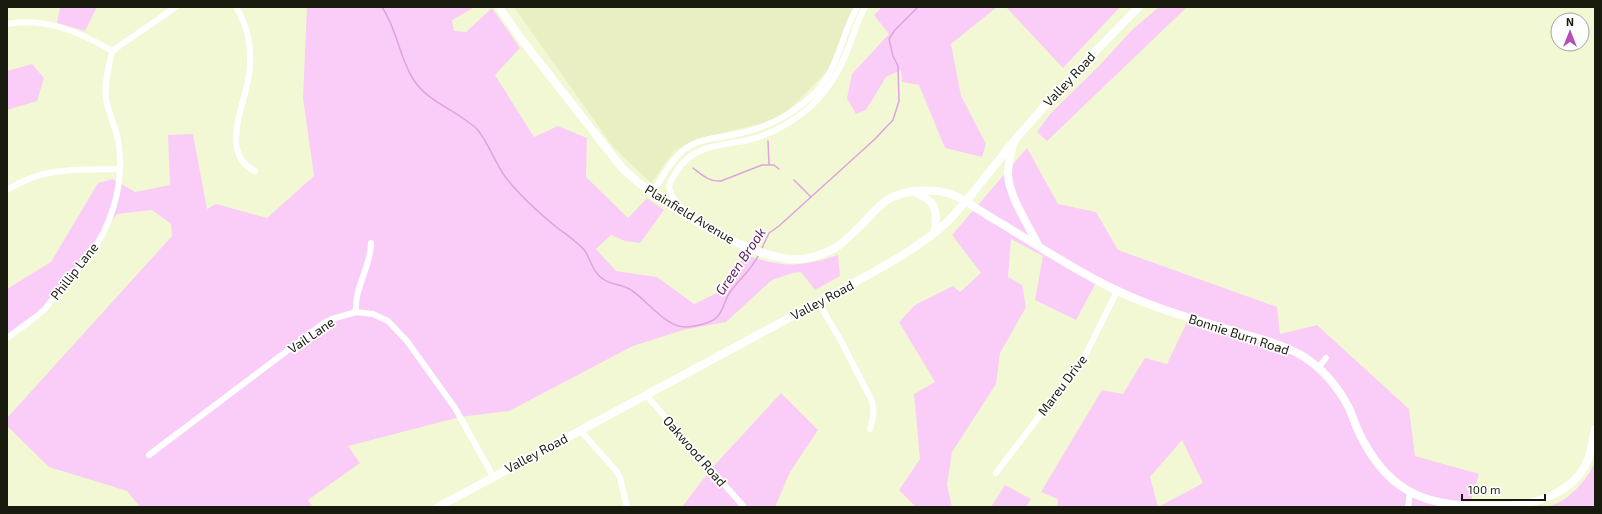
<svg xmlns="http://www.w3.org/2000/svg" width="1602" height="514" viewBox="0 0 1602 514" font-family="'Exo 2',sans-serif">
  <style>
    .built { fill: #e9eec3 }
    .green { fill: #facdf8; fill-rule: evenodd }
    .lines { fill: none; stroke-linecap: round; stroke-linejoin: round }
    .stream { stroke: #dea3dc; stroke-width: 1.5 }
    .minor { stroke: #fff; stroke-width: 6 }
    .secondary { stroke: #fff; stroke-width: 8 }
    .labels { text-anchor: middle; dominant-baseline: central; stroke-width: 3.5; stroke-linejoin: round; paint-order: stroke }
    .street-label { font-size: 13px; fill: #191a0e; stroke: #fff }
    .water-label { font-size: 14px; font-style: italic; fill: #5f1a60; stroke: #fff }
  </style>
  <rect width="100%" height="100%" fill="#f3f8d4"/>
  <!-- built -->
  <path class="built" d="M514,7H855L830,68L798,101L782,115L763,123L696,139L674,151L651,183L614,148Z"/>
  <!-- green -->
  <g class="green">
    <path d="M60,7H97L85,31L57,23Z"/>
    <path d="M307,7H475L452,20L454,31L466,32L492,8L520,48L495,75L534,137L558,126L587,138L586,177L628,218L647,198L664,210L640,243L625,241L611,235L596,249L616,271L657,277L694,304L717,293L745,255C784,267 799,268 838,255L840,276L815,290L801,272L793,273L772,280L726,322L683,330L633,346L509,411L460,417L348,446L360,463L308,500L313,507H140L127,491L49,467L7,426V418L172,236L171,224L152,210L117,214L51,303L7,337V289L51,262L98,183L113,179L135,192L170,185L168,135L193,134L207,209L216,204L267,218L314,176L303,98Z"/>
    <path d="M882,7H997L951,44L961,96L986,144L982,157L945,148L919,85L902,82L901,70L886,77L866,110L856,114L847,98L852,74L889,34L874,15Z"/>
    <path d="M1006,7H1120L1063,68Z"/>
    <path d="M1159,7H1187L1047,141L1037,132L1051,113L1099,66L1132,30Z"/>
    <path d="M32,64L44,78L37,101L7,110V71Z"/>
    <path d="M1027,148L1058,204L1096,212L1118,250L1277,307L1280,334L1317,325L1409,409L1415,456L1479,474L1469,507H1057L1058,499L1041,492L1102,390L1123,394L1145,358L1167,364L1190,316L1113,287L1098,279L1076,320L1035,300L1043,256L1011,239L1008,277L1022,285L1026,307L1000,353L996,384L952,452L947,485L952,507H916L899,490L920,459L914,394L935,382L899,322L915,305L953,286L960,292L981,273L952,235ZM1182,440L1203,483L1158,507L1150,477Z"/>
    <path d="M781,393L818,430L790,472L775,507H682L711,469Z"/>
    <path d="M1595,460V507H1542C1546,506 1551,506 1555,504C1569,500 1592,475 1595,460Z"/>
    <path d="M1005,485L1031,499L1026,507H991Z"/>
  </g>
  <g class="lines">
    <!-- stream -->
    <g class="stream">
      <path d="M382,7C397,29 399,56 413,79C426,99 446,106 464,119C468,122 473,125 476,128C488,141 494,161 504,175C518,194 537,211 555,226C565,234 577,241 585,251C591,260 593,273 603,279C611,285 622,284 631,290C647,300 667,329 687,327C696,326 712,323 718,316C724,309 725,299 730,292C740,278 752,270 759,254"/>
      <path d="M768,141L769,164"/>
      <path d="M693,168C702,175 709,182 721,181L762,165H774L779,169"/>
      <path d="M794,180L811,197"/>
      <path d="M762,248L769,233L779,226L875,139L893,120L899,101L898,66L893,56L889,39L895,30L918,7"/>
    </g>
    <!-- minor -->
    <g class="minor">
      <path d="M236,7C250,29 253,56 248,81C243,107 220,155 255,171"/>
      <path d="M7,24C45,17 80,32 112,51"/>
      <path d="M7,190C45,166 78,170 120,169"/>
      <path d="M652,193C662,178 671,160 685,149C700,138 720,138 737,134C767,128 792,115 814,94C840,67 840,37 857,7"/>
      <path d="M684,213L672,196L669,187C670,180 675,174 679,168C696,143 726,146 752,139C767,135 781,128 793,120C821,102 838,77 849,46C854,33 858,19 865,7"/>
      <path d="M818,302L841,341L872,401C875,412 873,419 870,429"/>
      <path d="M356,312C354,287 371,267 371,243"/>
      <path d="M7,338L37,316L45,309C57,292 73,277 86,260C111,228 124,187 119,146C117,130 109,115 106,99C104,83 109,67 112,51L176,7"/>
      <path d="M1318,368L1326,358"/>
      <path d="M646,395L744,507"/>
      <path d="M580,430L617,472L620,478L627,507"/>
      <path d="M149,455L324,323L332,319L356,312L373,314L388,321L407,341L455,408L493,476"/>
      <path d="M996,473L1085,356L1117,291"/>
      <path d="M1408,507L1410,493"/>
    </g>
    <!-- secondary -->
    <g class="secondary">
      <path d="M499,7L522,40L622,168C658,202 742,255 791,259C806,260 822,255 835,248C845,242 854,232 862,224C870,216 877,207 886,201C904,189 931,188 951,194C966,200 978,210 992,218C1033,242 1073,270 1116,290C1153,308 1191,318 1230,330C1254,337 1279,343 1301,355C1321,367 1338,387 1349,408C1354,420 1358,433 1365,444C1392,493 1428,506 1481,506C1495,506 1510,507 1525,504C1552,498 1579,486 1589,457C1591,448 1593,438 1595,429"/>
      <path d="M1013,143C1011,153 1008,164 1008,174C1009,197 1028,224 1038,245"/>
      <path d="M914,192C935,200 938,209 935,231"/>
      <path d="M438,507L845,288C878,269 920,248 947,222C972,197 992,167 1015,140C1054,94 1096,50 1139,7"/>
    </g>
  </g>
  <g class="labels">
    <!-- street labels -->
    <g class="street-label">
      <text transform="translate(1069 79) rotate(-47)">Valley Road</text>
      <text transform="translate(690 214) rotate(31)">Plainfield Avenue</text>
      <text transform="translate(74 271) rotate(-52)">Phillip Lane</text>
      <text transform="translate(822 300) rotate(-28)">Valley Road</text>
      <text transform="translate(1239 334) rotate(18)">Bonnie Burn Road</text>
      <text transform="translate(311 335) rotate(-34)">Vail Lane</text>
      <text transform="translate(1062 385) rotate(-53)">Mareu Drive</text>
      <text transform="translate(695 451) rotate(49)">Oakwood Road</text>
      <text transform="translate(536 453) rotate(-28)">Valley Road</text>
    </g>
    <!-- water labels -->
    <g class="water-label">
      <text transform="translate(740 261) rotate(-56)">Green Brook</text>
    </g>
  </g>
  <!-- border -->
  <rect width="1602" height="514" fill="none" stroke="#191a0e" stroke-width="16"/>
  <!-- north arrow -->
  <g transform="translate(1570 32)"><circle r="19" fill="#ffffff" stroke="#a3a39f"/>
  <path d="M0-3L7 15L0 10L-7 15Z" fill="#b450b5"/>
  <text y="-6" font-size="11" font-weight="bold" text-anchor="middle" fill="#191a0e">N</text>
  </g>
  <!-- scale -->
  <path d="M1462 494v6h83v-6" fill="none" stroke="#191a0e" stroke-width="2"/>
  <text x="1468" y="494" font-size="12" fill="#191a0e" stroke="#ffffff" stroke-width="3" paint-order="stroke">100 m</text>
</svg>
